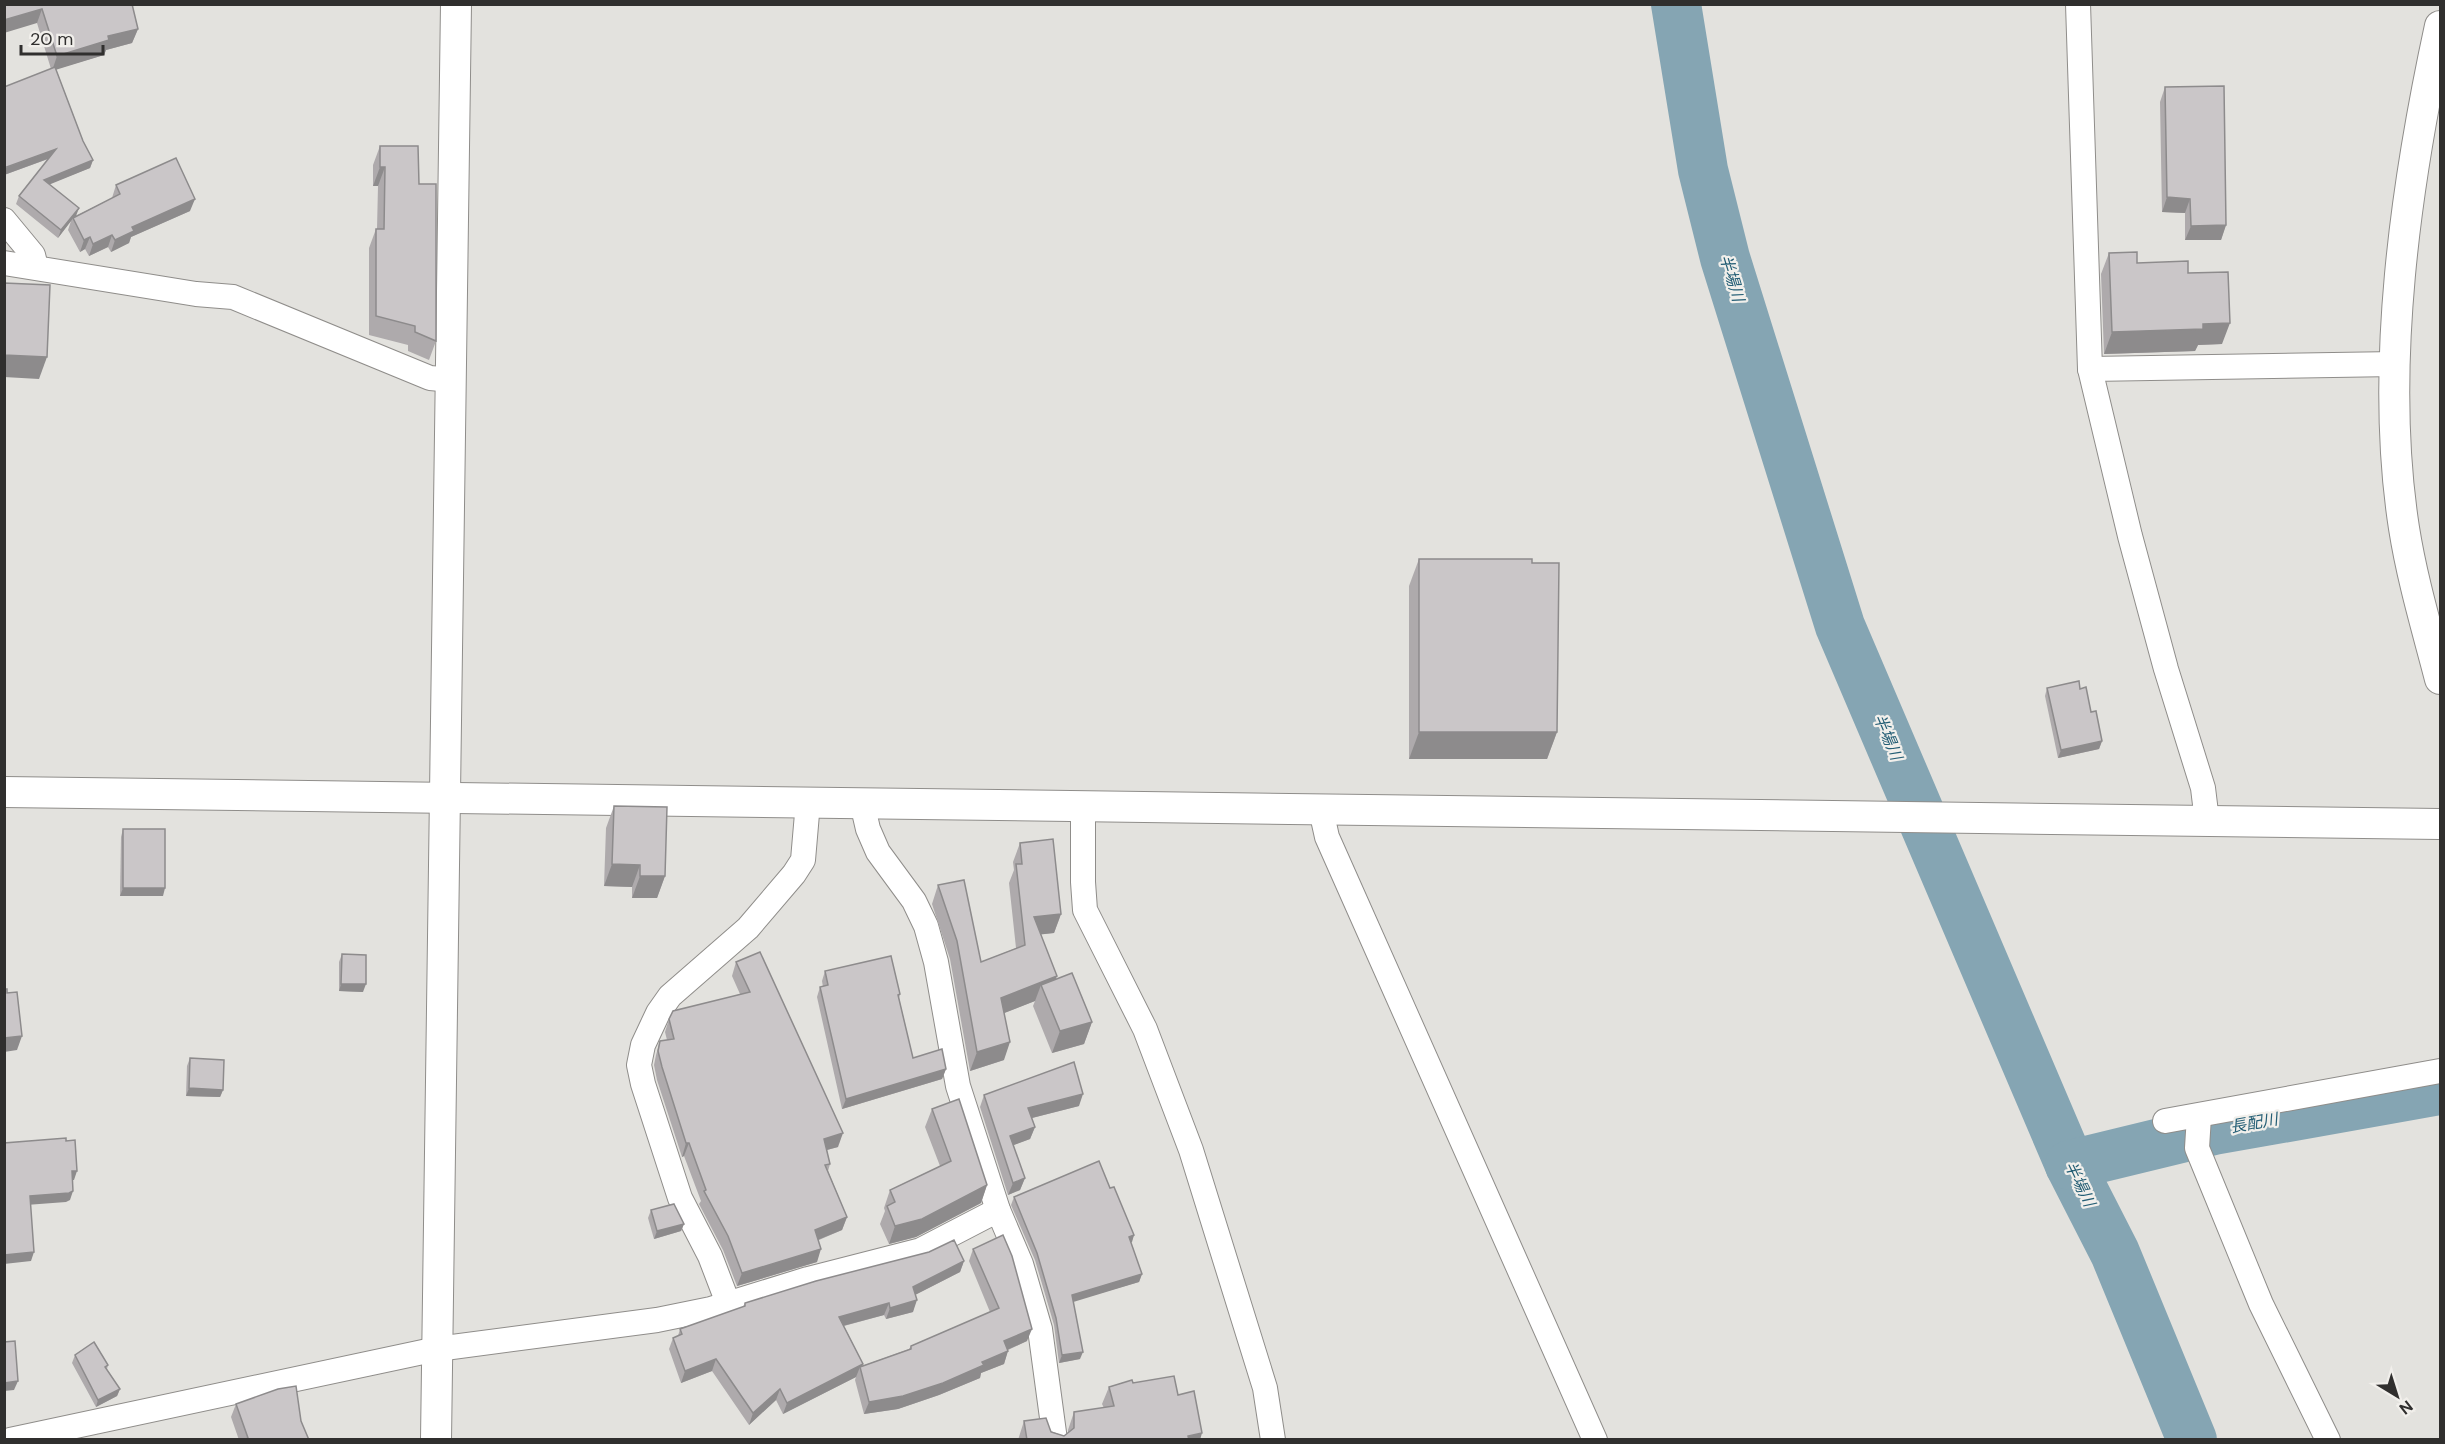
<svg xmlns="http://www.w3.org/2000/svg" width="2445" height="1444" viewBox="0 0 2445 1444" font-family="'DM Sans','Noto Sans JP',sans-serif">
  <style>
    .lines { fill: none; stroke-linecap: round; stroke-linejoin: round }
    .river { stroke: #85a5b3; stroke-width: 50 }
    .minor-casing { stroke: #8f8d8a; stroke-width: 26 }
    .tertiary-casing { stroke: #8f8d8a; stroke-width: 32 }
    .minor { stroke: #fff; stroke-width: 24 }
    .tertiary { stroke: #fff; stroke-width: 30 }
    .wall { fill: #aeaaac }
    .shaded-wall { fill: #8d8b8c }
    .building { fill: #cac6c8; stroke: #8d8b8c; stroke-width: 1.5 }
    .labels { text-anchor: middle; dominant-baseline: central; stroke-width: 4.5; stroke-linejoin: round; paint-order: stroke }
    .water-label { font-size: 16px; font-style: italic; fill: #245e75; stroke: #f1efeb }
  </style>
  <rect width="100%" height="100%" fill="#e3e2de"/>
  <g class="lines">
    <!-- river -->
    <g class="river">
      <path d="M1676,4L1703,170L1725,258L1840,626L2070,1165L2115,1253L2192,1440"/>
      <path d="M2070,1165L2214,1130L2440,1090"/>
    </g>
    <!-- minor casing -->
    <g class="minor-casing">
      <g id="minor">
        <path d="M2078,4L2090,369L2130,536L2166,669L2203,788L2207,821"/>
        <path d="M4,220L33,255L36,267"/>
        <path d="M4,263L196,294L233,297L430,378L452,380"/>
        <path d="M2090,369L2396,364"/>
        <path d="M862,803L868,829L878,852L914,901L926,926L936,962L958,1086L998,1210L1021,1264L1040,1329L1055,1440"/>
        <path d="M1083,806V882L1085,910L1145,1029L1191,1150L1265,1388L1273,1440"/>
        <path d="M1321,810L1327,837L1595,1440"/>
        <path d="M2199,1116L2197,1148L2261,1304L2328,1440"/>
        <path d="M2165,1121L2440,1071"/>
        <path d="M728,1303L710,1256L680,1198L643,1084L639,1065L643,1045L658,1013L670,996L748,928L794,874L803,860L808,802"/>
        <path d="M10,1440L437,1349L657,1320L711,1309L808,1279L921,1250L998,1210"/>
      </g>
    </g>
    <!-- tertiary casing -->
    <g class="tertiary-casing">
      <g id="tertiary">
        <path d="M2440,26C2406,183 2379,368 2404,528C2412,579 2427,629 2440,679"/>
        <path d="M4,792L2440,824"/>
        <path d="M436,1440L456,4"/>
      </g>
    </g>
    <!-- minor -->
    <use href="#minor" class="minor"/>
    <!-- tertiary -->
    <use href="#tertiary" class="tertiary"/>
  </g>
  <!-- wall -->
  <g class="wall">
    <path d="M4,4H132L138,29L132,43L106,50L104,55L56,69L83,141L93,160L90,168L49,184L75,216L112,198L116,185L190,211L131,237L129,243L111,252L108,247L89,256L85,249L80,252L68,230L71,221L58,238L16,204L19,196L48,159L4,175L51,69L37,23Z"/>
    <path d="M2165,87L2226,225L2221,240H2185V213L2162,212L2160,102Z"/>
    <path d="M380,146L419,184L436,341L429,360L408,351V345L369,335V248L376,229H377L378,186H373V165Z"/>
    <path d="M2109,253L2137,263L2188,273L2222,344L2198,345L2195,351L2104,354L2101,274Z"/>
    <path d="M1419,559L1557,732L1547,759H1409V586Z"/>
    <path d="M2047,688L2080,689L2091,712L2102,741L2099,749L2058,758L2045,696Z"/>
    <path d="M614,806L665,876L657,898H632V887L604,886L606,828Z"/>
    <path d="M123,829L163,896H120L121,837Z"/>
    <path d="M1020,843L1061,914L1054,933L1041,934L1056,979L1092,1022L1084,1044L1052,1053L1033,1006L1035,1001L1004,1013V1060L970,1071L950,959L932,904L938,885L981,962L1016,948L1009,883L1014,870L1013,862Z"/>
    <path d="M342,954L363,992L339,991V962Z"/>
    <path d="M736,962L838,1147L827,1150L830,1164L828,1171L847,1217L842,1230L819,1240L817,1262L737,1286L723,1250L699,1204L701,1201L684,1156L682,1157L657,1080L654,1065L656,1055L660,1041L667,1040L665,1032L669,1019L740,994L732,976Z"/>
    <path d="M825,971L900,994L899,998L913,1058L946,1069L942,1079L842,1109L817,997L820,987H823L822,981Z"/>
    <path d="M190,1058L223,1090L220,1097L186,1096L187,1066Z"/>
    <path d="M984,1095L1079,1106L1032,1118L1035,1127L1030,1139L1013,1145L1025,1178L1020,1190L1008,1195L980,1107Z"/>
    <path d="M932,1109L987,1185L981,1203L916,1237L889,1244L880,1224L885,1211L884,1208L890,1190L940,1166L925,1127Z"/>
    <path d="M1110,1188L1134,1235L1131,1243L1142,1274L1139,1282L1073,1301L1080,1359L1059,1363L1054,1325L1035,1260L1011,1205L1014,1197Z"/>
    <path d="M651,1210L684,1224L681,1231L654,1239L648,1218Z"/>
    <path d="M973,1249L1027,1341L1008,1350L1004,1364L981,1373L980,1378L939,1395L898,1409L864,1414L855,1380L856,1377L783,1414L776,1400L749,1425L712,1371L681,1383L669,1349L673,1338L678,1336L680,1329L743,1307L745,1303L964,1261L960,1272L915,1295L913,1312L886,1319L884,1315L844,1326L863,1364L862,1366L909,1349L911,1346L990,1312L969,1261Z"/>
    <path d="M75,1355L108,1365L107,1369L120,1389L117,1396L96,1407L72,1363Z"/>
    <path d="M1133,1383L1178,1395L1200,1440H1018L1024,1421L1064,1436L1068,1433V1430L1074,1412L1104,1408L1102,1404L1109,1387Z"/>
    <path d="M236,1404L301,1421L309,1440H239L231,1417Z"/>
  </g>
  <!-- shaded-wall -->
  <g class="shaded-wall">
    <path d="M42,9L37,23L4,33V20Z"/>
    <path d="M138,29L132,43L106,50L104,55L52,71L57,56L108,36Z"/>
    <path d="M56,149L53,157L4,175L5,168Z"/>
    <path d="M93,160L90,168L41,188L44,180Z"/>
    <path d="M380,167H385L378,186H373Z"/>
    <path d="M2167,197L2190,199L2185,213L2162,212Z"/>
    <path d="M195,199L190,211L131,237L129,243L111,252L115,240L132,227Z"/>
    <path d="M79,208L76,216L73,218L71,221L58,238L61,230Z"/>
    <path d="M2226,225L2221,240H2185L2191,226Z"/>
    <path d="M112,235L108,247L89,256L93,244Z"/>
    <path d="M90,237L85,249L80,252L84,240Z"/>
    <path d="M2230,323L2222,344L2198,345L2195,351L2104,354L2112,332L2203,324Z"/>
    <path d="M4,355L47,357L39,379L4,377Z"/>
    <path d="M1419,732H1557L1547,759H1409Z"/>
    <path d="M2102,741L2099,749L2058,758L2061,750Z"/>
    <path d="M612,864L640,865L632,887L604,886Z"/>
    <path d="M640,876H665L657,898H632Z"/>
    <path d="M123,888H165L163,896H120Z"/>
    <path d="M1061,914L1054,933L1027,936L1034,917Z"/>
    <path d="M1057,976L1050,995L1041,985L1035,1001L994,1017L1001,998Z"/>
    <path d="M341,984H366L363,992L339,991Z"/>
    <path d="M1092,1022L1084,1044L1052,1053L1060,1031Z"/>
    <path d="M22,1036L17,1050L4,1052V1038Z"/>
    <path d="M1010,1042L1004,1060L970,1071L977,1052Z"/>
    <path d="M946,1069L942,1079L842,1109L846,1099Z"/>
    <path d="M189,1088L223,1090L220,1097L186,1096Z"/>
    <path d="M1083,1094L1079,1106L1024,1120L1028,1108Z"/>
    <path d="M1035,1127L1030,1139L1006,1148L1010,1136Z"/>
    <path d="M843,1133L838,1147L819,1152L824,1139Z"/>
    <path d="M686,1143H689L684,1156L682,1157Z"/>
    <path d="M72,1171H77L74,1180H69Z"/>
    <path d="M1025,1178L1020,1190L1008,1195L1013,1183Z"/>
    <path d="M987,1185L981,1203L916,1237L889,1244L895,1226Z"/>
    <path d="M73,1191L70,1200L66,1202L26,1205L30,1196Z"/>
    <path d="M847,1217L842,1230L810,1243L815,1230Z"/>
    <path d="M684,1224L681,1231L654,1239L657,1231Z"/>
    <path d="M1134,1235L1132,1242L1127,1244L1129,1237Z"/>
    <path d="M821,1249L817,1262L737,1286L742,1273Z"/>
    <path d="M34,1252L31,1261L4,1264V1255Z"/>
    <path d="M964,1261L960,1272L909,1298L913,1287Z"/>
    <path d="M1142,1274L1139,1282L1070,1303L1072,1295Z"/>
    <path d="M917,1300L913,1312L886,1319L890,1308Z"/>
    <path d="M889,1303L884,1315L835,1328L839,1317Z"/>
    <path d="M1032,1329L1027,1341L1000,1353L1004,1341Z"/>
    <path d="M1008,1351L1004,1364L981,1373L980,1378L939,1395L898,1409L864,1414L869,1402L982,1362Z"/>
    <path d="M1083,1352L1080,1359L1059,1363L1062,1355Z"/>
    <path d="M716,1359L712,1371L681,1383L685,1371Z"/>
    <path d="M863,1364L861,1370L860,1367L856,1377L783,1414L787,1403Z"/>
    <path d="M18,1381L14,1390L4,1391V1383Z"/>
    <path d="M120,1389L117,1396L96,1407L98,1400Z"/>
    <path d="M780,1389L776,1400L749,1425L753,1413Z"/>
    <path d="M1202,1433L1200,1440H1187L1188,1436Z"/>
  </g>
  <!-- building -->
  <g class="building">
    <path d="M4,4H132L138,29L108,36L109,40L57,56L42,9L4,20Z"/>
    <path d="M55,67L83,141L93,160L44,180L79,208L61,230L19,196L56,149L4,168V87Z"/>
    <path d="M2224,86L2226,225L2191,226L2190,199L2167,197L2165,87Z"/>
    <path d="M380,146H418L419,184H436V341L415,332V326L376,316V229H384L385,167H380Z"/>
    <path d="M176,158L195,199L132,227L134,231L115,240L112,235L93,244L90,237L84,240L73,218L120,194L116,185Z"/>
    <path d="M2137,252V263L2188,261V273L2228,272L2230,323L2203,324V329L2112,332L2109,253Z"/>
    <path d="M4,283L50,285L47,357L4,355Z"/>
    <path d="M1419,559H1532V563H1559L1557,732H1419Z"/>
    <path d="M2079,681L2080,689L2086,687L2091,712L2096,711L2102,741L2061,750L2047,688Z"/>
    <path d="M614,806L667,807L665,876H640V865L612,864Z"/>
    <rect x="123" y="829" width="42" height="59"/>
    <path d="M1053,839L1061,914L1034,917L1057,976L1001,998L1010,1042L977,1052L957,941L938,885L964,880L981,962L1025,945L1016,864H1022L1020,843Z"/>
    <path d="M760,952L843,1133L824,1139L830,1164L825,1165L847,1217L815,1230L821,1249L742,1273L728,1236L704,1191L706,1190L689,1143H686L662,1067L658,1051L660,1041L674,1039L669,1019L673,1011L750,992L736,962Z"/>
    <path d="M342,954L366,955V984H341Z"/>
    <path d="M891,956L900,994L898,995L913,1058L942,1049L946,1069L846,1099L820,987L828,985L825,971Z"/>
    <path d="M1072,973L1092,1022L1060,1031L1041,985Z"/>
    <path d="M4,989H7V993L17,992L22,1036L4,1038Z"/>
    <path d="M190,1058L224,1060L223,1090L189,1088Z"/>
    <path d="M1074,1062L1083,1094L1028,1108L1035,1127L1010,1136L1025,1178L1013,1183L984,1095Z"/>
    <path d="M959,1099L987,1185L922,1219L895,1226L887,1206L895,1202L890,1190L951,1161L932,1109Z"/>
    <path d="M66,1138V1141L75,1140L77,1171H72L73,1191L69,1193L30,1196L34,1252L4,1255V1143Z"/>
    <path d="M1099,1161L1110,1188L1114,1187L1134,1235L1129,1237L1142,1274L1072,1295L1083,1352L1062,1355L1056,1318L1037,1253L1014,1197Z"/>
    <path d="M674,1204L684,1224L657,1231L651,1210Z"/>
    <path d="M1003,1235L1012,1256L1032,1329L1004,1341L1008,1351L982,1362L984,1365L943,1383L903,1396L869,1402L860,1367L911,1349V1346L999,1308L973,1249Z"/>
    <path d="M954,1240L964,1261L913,1287L917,1300L890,1308L889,1303L839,1317L863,1364L787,1403L780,1389L753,1413L716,1359L685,1371L673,1338L682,1334L680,1329L745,1306V1303L816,1281L929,1252Z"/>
    <path d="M15,1341L18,1381L4,1383V1342Z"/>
    <path d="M94,1342L108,1365L105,1367L120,1389L98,1400L75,1355Z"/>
    <path d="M1174,1376L1178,1395L1194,1391L1202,1433L1188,1436L1189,1440H1027L1024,1421L1046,1418L1051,1432L1064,1436L1074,1428V1412L1114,1406L1109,1387L1132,1380L1133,1383Z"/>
    <path d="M296,1386L301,1421L309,1440H244L248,1438L236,1404L278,1389Z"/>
  </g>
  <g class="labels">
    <!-- water labels -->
    <g class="water-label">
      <text transform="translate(1732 278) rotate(73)">半場川</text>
      <text transform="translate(1888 737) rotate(67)">半場川</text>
      <text transform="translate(2254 1123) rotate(-10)">長配川</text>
      <text transform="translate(2080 1184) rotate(64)">半場川</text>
    </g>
  </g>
  <!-- border -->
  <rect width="2445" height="1444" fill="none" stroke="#302f2e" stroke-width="12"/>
  <!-- north arrow -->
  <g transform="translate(2397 1396) rotate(142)" stroke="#f1efeb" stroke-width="4.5" paint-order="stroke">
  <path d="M0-4.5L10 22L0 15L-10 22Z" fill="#302f2e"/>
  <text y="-9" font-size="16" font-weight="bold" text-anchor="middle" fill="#302f2e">N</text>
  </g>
  <!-- scale -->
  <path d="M21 45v9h82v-9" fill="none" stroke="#302f2e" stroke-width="3"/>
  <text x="30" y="45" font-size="18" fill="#302f2e" stroke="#f1efeb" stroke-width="4.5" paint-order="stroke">20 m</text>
</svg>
